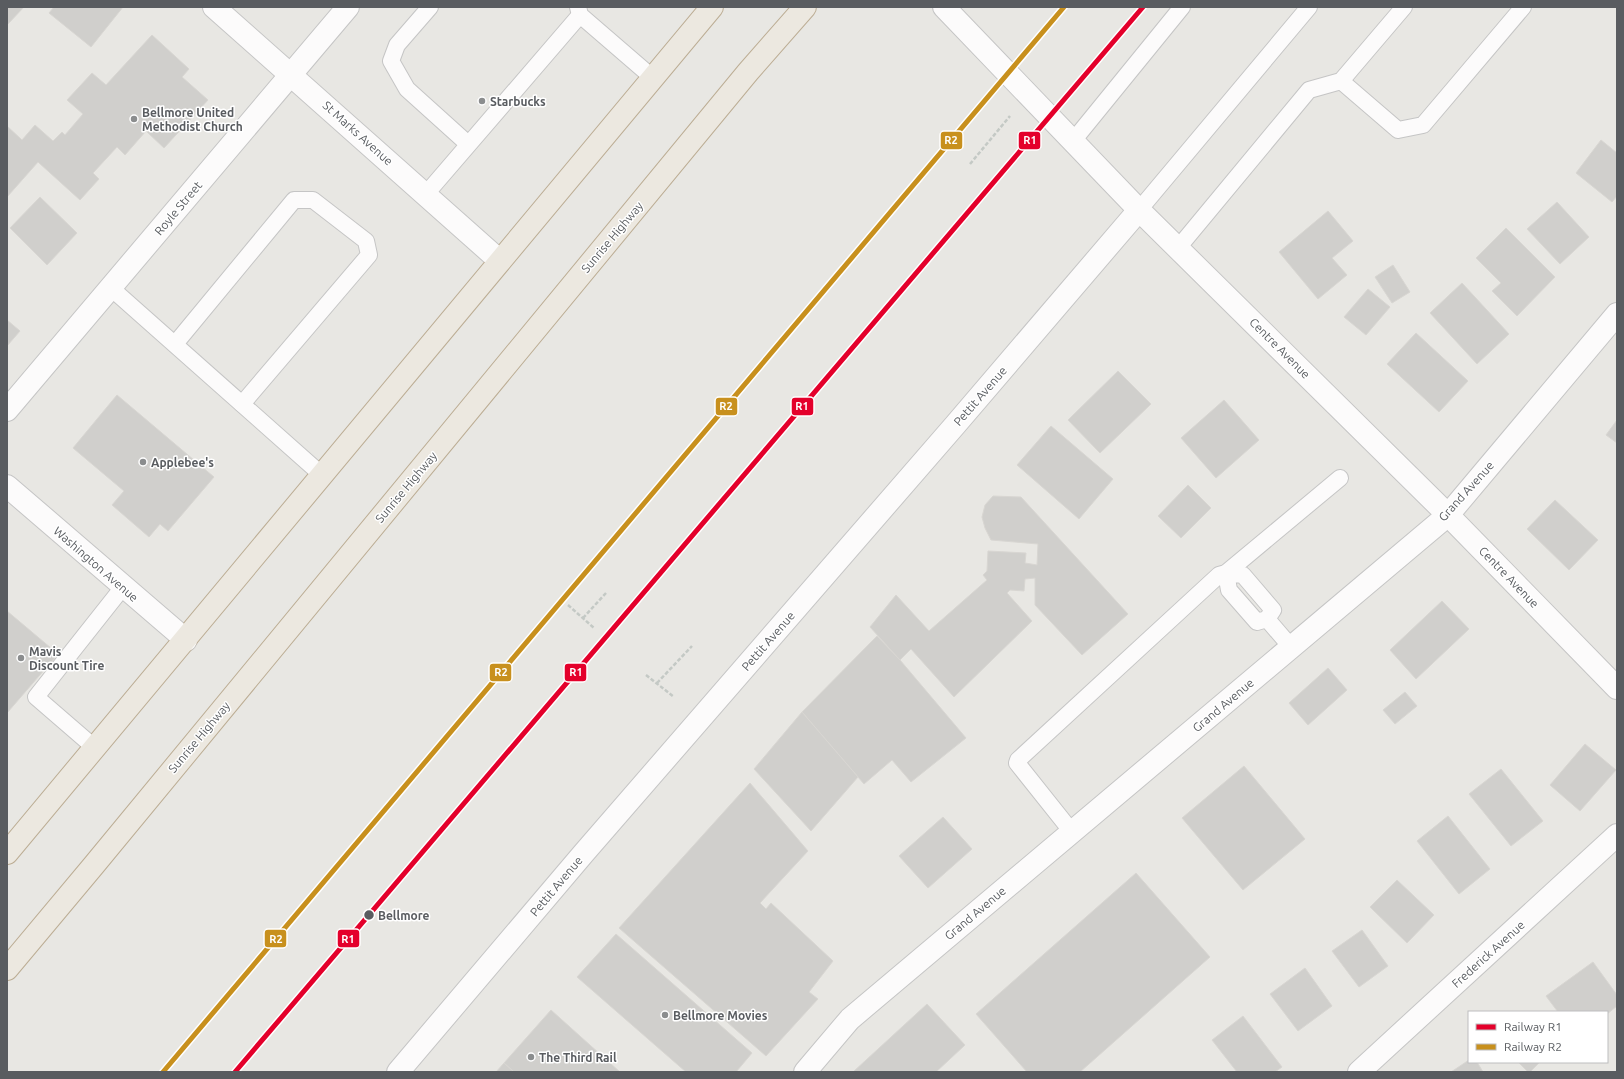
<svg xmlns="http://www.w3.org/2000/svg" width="1624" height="1079" viewBox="0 0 1624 1079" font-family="Ubuntu,sans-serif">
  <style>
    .building { fill: #d0cfcc; stroke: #d8d6d2 }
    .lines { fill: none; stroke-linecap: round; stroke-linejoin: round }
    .lane-casing { stroke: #c5c5c5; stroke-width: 18 }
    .street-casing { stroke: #c5c5c5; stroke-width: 24 }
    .secondary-casing { stroke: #c5c5c5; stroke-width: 24 }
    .highway-casing { stroke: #bcad94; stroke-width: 24 }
    .path { stroke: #c4c9c5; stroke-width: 2.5; stroke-dasharray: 4 2; stroke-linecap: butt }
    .lane { stroke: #fcfbfb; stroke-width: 16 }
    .street { stroke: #fcfbfb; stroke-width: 22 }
    .secondary { stroke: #fcfbfb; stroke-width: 22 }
    .highway { stroke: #ece8e0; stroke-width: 22 }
    .rail-1-casing { stroke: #fff; stroke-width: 8 }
    .rail-2-casing { stroke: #fff; stroke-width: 8 }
    .rail-1 { stroke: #e4002b; stroke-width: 5 }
    .rail-2 { stroke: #c8901d; stroke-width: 5 }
    .poi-dot { fill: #8b8d8e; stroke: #fff; stroke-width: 1.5 }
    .stop-dot { fill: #595c60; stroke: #fff; stroke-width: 1.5 }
    .labels { text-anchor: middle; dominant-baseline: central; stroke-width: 3; stroke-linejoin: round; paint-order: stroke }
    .poi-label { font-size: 12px; font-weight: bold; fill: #595c60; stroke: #fff; text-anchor: start }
    .street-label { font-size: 12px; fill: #595c60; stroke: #fff }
    .stop-label { font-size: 12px; font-weight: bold; fill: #595c60; stroke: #fff; text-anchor: start }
    .line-badge { stroke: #fff; stroke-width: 1.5 }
    .badge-label { font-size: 11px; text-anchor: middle; font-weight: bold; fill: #fff }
  </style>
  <rect width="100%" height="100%" fill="#e8e7e3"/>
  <!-- building -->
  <g class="building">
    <path d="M7,7H24L7,25Z"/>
    <path d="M54,7H123L91,47L49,13Z"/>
    <path d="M152,35L189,69L182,77L208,100L164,148L146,131L125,155L117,147L93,173L99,179L80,200L38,162L7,197V126L22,140L35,125L53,141L62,132L65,135L83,114L67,100L92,73L106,85Z"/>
    <path d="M1601,140L1617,153V196L1612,202L1576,173Z"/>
    <path d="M40,197L77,233L47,265L10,228Z"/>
    <path d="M1557,202L1589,237L1560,264L1527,229Z"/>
    <path d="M1328,211L1353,241L1332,258L1347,275L1318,299L1279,252Z"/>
    <path d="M1506,228L1555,277L1517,316L1492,291L1501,283L1476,258Z"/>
    <path d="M1393,265L1410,292L1392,303L1375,277Z"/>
    <path d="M1462,283L1509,334L1477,364L1430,313Z"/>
    <path d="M1368,289L1390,307L1366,335L1344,317Z"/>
    <path d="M7,320L20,331L7,346Z"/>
    <path d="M1416,333L1468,381L1439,412L1387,364Z"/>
    <path d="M1118,371L1151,404L1100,453L1068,420Z"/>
    <path d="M117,395L214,477L168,531L160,524L149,537L112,505L124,491L73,448Z"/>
    <path d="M1224,400L1259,440L1216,478L1181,438Z"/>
    <path d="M1617,420V443L1606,435Z"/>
    <path d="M1051,426L1113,479L1079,519L1017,465Z"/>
    <path d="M1188,485L1211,508L1181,538L1158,516Z"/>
    <path d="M993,496L1021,497L1128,614L1082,655L1035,605V578L1025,579L1024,591L1010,590L1007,593L1032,621L954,697L911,649L900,660L870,627L896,595L929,631L987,580L983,575L987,571L988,551L1026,553L1025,563L1037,565L1038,544L991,540L985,528L982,517L985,505Z"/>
    <path d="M1555,500L1598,540L1569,570L1527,529Z"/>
    <path d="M1442,601L1469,629L1416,679L1390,650Z"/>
    <path d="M7,611L58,654L7,713Z"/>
    <path d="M877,636L900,660L966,738L911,782L892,760L864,784L802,712Z"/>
    <path d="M1328,668L1347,690L1308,725L1289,703Z"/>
    <path d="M1405,692L1417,706L1395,724L1383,710Z"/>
    <path d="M802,712L858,777L811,831L754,769Z"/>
    <path d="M1585,744L1616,770L1580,811L1550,785Z"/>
    <path d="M1244,766L1305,839L1243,890L1182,818Z"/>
    <path d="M1501,769L1543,821L1511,846L1469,794Z"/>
    <path d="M750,783L808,851L760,903L766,909L771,903L833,961L809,992L818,999L766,1056L619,928Z"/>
    <path d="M1448,816L1490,869L1459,894L1417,841Z"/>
    <path d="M943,817L972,849L928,888L899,856Z"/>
    <path d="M1136,873L1210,957L1080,1072H1027L976,1014Z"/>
    <path d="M1397,880L1434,915L1407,943L1370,907Z"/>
    <path d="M1362,930L1388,966L1359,987L1332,951Z"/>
    <path d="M616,934L752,1053L736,1072H686L577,977Z"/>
    <path d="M1593,962L1617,995V1006L1607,1014V1012H1558L1546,996Z"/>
    <path d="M1305,968L1332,1006L1298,1031L1270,994Z"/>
    <path d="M927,1004L965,1045L936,1072H853Z"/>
    <path d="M551,1010L620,1072H514L504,1063Z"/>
    <path d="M1243,1016L1282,1067L1275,1072H1237L1212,1040Z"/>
    <path d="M1469,1060V1062H1477L1483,1072H1451Z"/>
    <path d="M1518,1062H1540L1530,1072H1528Z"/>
    <path d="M504,1063L514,1072H496Z"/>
  </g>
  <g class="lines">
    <!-- lane casing -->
    <g class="lane-casing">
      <g id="lane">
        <path d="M430,7L397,45L391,61L407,89L468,144"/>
        <path d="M578,7L580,15L653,78"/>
        <path d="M1341,81L1398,130L1423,125L1523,7"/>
        <path d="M1073,141L1182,7"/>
        <path d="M426,194L580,15"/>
        <path d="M1139,210L1309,7"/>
        <path d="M1178,248L1309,90L1341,81L1404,7"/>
        <path d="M111,288L323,476"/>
        <path d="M175,344L294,200H313L366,241L369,255L242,404"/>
        <path d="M1226,573L1243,575L1273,610L1267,619L1257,622L1229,590Z"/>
        <path d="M1267,619L1291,647"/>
        <path d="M95,748L36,697L123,587"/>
        <path d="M1072,832L1017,763L1018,760L1219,575L1226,573L1340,478"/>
      </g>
    </g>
    <!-- street casing -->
    <g class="street-casing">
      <g id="street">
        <path d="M214,7L500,261"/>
        <path d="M944,7L1139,210L1448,515L1617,688"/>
        <path d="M7,410L348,7"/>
        <path d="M7,486L186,640"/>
        <path d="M398,1072L583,854L956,424L1139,210"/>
        <path d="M1359,1072L1617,835"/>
      </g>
    </g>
    <!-- secondary casing -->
    <g class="secondary-casing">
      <path id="secondary" d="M805,1072L850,1019L1448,515L1617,314"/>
    </g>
    <!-- highway casing -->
    <g class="highway-casing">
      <g id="highway">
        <path d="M7,853L712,7"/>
        <path d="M7,969L94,865L748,72L805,7"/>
      </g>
    </g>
    <!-- path -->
    <g class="path">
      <path d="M970,164L1010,116"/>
      <path d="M568,605L594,628"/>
      <path d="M583,618L606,593"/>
      <path d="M646,675L674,697"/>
      <path d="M657,683L692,646"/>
    </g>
    <!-- lane -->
    <use href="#lane" class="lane"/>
    <!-- street -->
    <use href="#street" class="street"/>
    <!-- secondary -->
    <use href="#secondary" class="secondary"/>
    <!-- highway -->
    <use href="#highway" class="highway"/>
    <!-- rail-1 casing -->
    <g class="rail-1-casing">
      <path id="rail-1" d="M235,1072L1143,7"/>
    </g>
    <!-- rail-2 casing -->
    <g class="rail-2-casing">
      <path id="rail-2" d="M163,1072L1064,7"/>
    </g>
    <!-- rail-1 -->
    <use href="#rail-1" class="rail-1"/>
    <!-- rail-2 -->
    <use href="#rail-2" class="rail-2"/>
  </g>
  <!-- markers -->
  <g class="poi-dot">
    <circle cx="482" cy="101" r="4"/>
    <circle cx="134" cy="119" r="4"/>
    <circle cx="143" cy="462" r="4"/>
    <circle cx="21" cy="658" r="4"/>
    <circle cx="665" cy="1015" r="4"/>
    <circle cx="531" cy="1057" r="4"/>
  </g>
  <circle class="stop-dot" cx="369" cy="915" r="5.5"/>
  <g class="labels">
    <!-- poi labels -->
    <g class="poi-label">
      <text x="490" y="101">Starbucks</text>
      <text x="142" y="112">Bellmore United<tspan x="142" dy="14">Methodist Church</tspan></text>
      <text x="151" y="462">Applebee's</text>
      <text x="29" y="651">Mavis<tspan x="29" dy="14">Discount Tire</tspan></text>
      <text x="673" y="1015">Bellmore Movies</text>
      <text x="539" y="1057">The Third Rail</text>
    </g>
    <!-- street labels -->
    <g class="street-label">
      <text transform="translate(358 133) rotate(42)">St Marks Avenue</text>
      <text transform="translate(178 208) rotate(-50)">Royle Street</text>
      <text transform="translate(612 237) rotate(-50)">Sunrise Highway</text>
      <text transform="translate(1280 348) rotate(45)">Centre Avenue</text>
      <text transform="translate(980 396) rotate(-49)">Pettit Avenue</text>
      <text transform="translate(406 487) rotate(-50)">Sunrise Highway</text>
      <text transform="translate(1466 491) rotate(-48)">Grand Avenue</text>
      <text transform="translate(96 564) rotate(41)">Washington Avenue</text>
      <text transform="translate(1509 577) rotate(46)">Centre Avenue</text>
      <text transform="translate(768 641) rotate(-49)">Pettit Avenue</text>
      <text transform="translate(1223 705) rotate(-40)">Grand Avenue</text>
      <text transform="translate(199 737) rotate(-50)">Sunrise Highway</text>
      <text transform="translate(556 886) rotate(-50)">Pettit Avenue</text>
      <text transform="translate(975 913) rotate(-40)">Grand Avenue</text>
      <text transform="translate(1488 954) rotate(-42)">Frederick Avenue</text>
    </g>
    <!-- stop labels -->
    <g class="stop-label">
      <text x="378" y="915">Bellmore</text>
    </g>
  </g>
  <g class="line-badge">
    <rect x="940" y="131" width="23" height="19" rx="4" fill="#c8901d"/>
    <rect x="1018" y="131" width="23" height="19" rx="4" fill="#e4002b"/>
    <rect x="715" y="397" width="23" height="19" rx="4" fill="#c8901d"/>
    <rect x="791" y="397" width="23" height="19" rx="4" fill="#e4002b"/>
    <rect x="489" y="663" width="23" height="19" rx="4" fill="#c8901d"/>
    <rect x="564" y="663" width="23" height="19" rx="4" fill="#e4002b"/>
    <rect x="264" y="929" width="23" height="19" rx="4" fill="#c8901d"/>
    <rect x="337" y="929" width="23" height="19" rx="4" fill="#e4002b"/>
  </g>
  <g class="badge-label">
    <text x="951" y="144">R2</text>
    <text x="1030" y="144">R1</text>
    <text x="726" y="410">R2</text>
    <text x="802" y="410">R1</text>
    <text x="501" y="676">R2</text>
    <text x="576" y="676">R1</text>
    <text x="276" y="943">R2</text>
    <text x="348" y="943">R1</text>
  </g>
  <!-- border -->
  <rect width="1624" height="1079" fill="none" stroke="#595c60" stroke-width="16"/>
  <!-- legend -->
  <rect x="1468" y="1011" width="140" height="52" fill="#ffffff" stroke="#bdbebf"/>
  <rect x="1476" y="1024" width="20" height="6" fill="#e4002b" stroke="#bdbebf"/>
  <text x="1504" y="1031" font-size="12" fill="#595c60">Railway R1</text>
  <rect x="1476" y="1044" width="20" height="6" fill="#c8901d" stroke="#bdbebf"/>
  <text x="1504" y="1051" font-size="12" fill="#595c60">Railway R2</text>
</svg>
